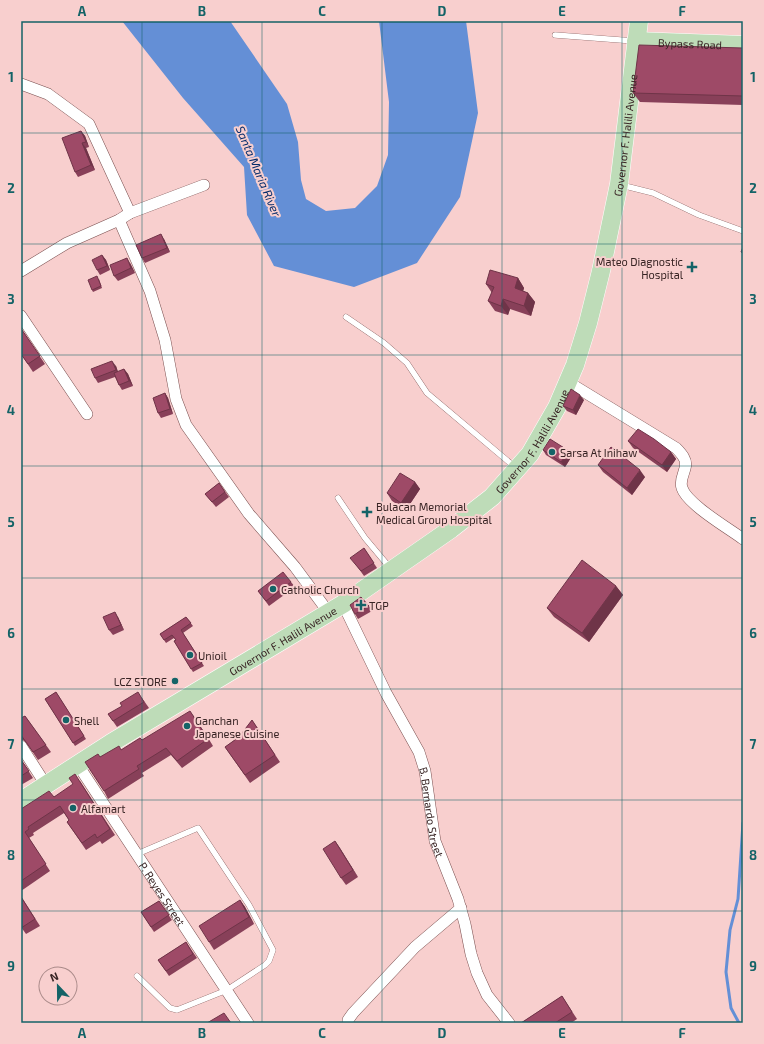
<svg xmlns="http://www.w3.org/2000/svg" width="764" height="1044" viewBox="0 0 764 1044" font-family="'Exo 2',sans-serif">
  <style>
    .water { fill: #648fd6 }
    .lines { fill: none; stroke-linecap: round; stroke-linejoin: round }
    .stream { stroke: #648fd6; stroke-width: 3 }
    .lane-casing { stroke: #7a4f4f; stroke-width: 6 }
    .street-casing { stroke: #7a4f4f; stroke-width: 12 }
    .primary-casing { stroke: #fff; stroke-width: 19 }
    .lane { stroke: #fff; stroke-width: 5.5 }
    .street { stroke: #fff; stroke-width: 11 }
    .primary { stroke: #bedcb8; stroke-width: 18 }
    .wall { fill: #884059 }
    .shaded-wall { fill: #6f3448 }
    .building { fill: #9e4a67; stroke: #6f3448 }
    .grid { fill: none; stroke: #146367; stroke-width: 1; stroke-opacity: 0.55 }
    .poi-dot { fill: #146367; stroke: #f8cfce; stroke-width: 1.5 }
    .labels { text-anchor: middle; dominant-baseline: central; stroke-width: 4; stroke-linejoin: round; paint-order: stroke }
    .street-label { font-size: 11px; fill: #382424; stroke: #f8cfce }
    .poi-label { font-size: 11px; fill: #382424; stroke: #f8cfce; text-anchor: start }
    .water-label { font-size: 12px; font-style: italic; fill: #042b69; stroke: #f8cfce }
    .neatline { fill: none; stroke: #146367; stroke-width: 1.5 }
    .grid-label { font-size: 13px; text-anchor: middle; font-weight: bold; fill: #146367 }
  </style>
  <rect width="100%" height="100%" fill="#f8cfce"/>
  <!-- water -->
  <path class="water" d="M122,21H230L287,104L298,142L301,180L306,199L326,211L355,208L377,186L388,155L389,102L379,21H466L478,113L460,197L417,263L354,287L274,266L247,215L244,167L183,98Z"/>
  <g class="lines">
    <!-- stream -->
    <path class="stream" d="M739,1023L731,1008L726,972L730,930L738,899L743,823"/>
    <!-- lane casing -->
    <g class="lane-casing">
      <g id="lane">
        <path d="M555,35L634,41"/>
        <path d="M621,185L653,193L699,215L743,231"/>
        <path d="M346,317L384,343L407,363L427,393L516,468"/>
        <path d="M338,498L365,538L391,569"/>
        <path d="M137,854L198,828L249,905L273,950L269,961L265,965L227,990L177,1010L170,1008L137,976"/>
      </g>
    </g>
    <!-- street casing -->
    <g class="street-casing">
      <g id="street">
        <path d="M21,84L48,94L89,124L130,213"/>
        <path d="M119,220L150,291L165,340L176,399L186,425L249,514L295,567L329,613"/>
        <path d="M21,271L67,243L119,220L130,213L204,185"/>
        <path d="M21,316L87,414"/>
        <path d="M568,382L676,448C679,451 682,454 684,458C690,468 678,477 682,488C687,504 728,528 743,539"/>
        <path id="s1" d="M343,604L386,693L419,752L425,771L435,841L458,899L465,924L471,954L477,973L487,995L509,1023"/>
        <path d="M21,746L46,785"/>
        <path id="s2" d="M78,765L248,1023"/>
        <path d="M348,1023V1020L353,1013L415,947L461,908"/>
      </g>
    </g>
    <!-- primary casing -->
    <g class="primary-casing">
      <g id="primary">
        <path id="s3" d="M636,41L743,45"/>
        <path id="s4" d="M21,801L111,743L343,604L451,529L492,497L530,454L557,407L575,365L588,323L601,271L619,184L639,21"/>
      </g>
    </g>
    <!-- lane -->
    <use href="#lane" class="lane"/>
    <!-- street -->
    <use href="#street" class="street"/>
    <!-- primary -->
    <use href="#primary" class="primary"/>
  </g>
  <!-- wall -->
  <g class="wall">
    <path d="M743,48V105L640,102L633,93Z"/>
    <path d="M81,131L85,136L89,147L86,148L95,170L78,177L75,172Z"/>
    <path d="M164,239L170,252L145,263L142,258Z"/>
    <path d="M102,255L106,260L110,270L100,275L97,270Z"/>
    <path d="M130,263L135,273L118,281L114,276Z"/>
    <path d="M518,278L524,288L523,291L528,293L535,302L531,316L510,309L508,315L495,311L488,301L492,293L486,284Z"/>
    <path d="M99,279L102,288L93,292L92,290Z"/>
    <path d="M22,330L45,364L33,372L21,354Z"/>
    <path d="M116,366L118,372L124,369L128,374L133,386L122,390L119,385L115,377L98,383L95,378Z"/>
    <path d="M165,393L168,398L173,414L161,418L158,413Z"/>
    <path d="M584,400L576,415L567,411L563,406Z"/>
    <path d="M628,441L671,452L676,459L667,472L633,448Z"/>
    <path d="M543,450L572,456L565,467L546,455Z"/>
    <path d="M598,465L645,477L632,495L603,472Z"/>
    <path d="M415,482L420,489L406,510L392,501L387,493Z"/>
    <path d="M219,483L229,497L216,507L205,494Z"/>
    <path d="M364,548L377,568L364,576L354,562Z"/>
    <path d="M291,582L295,587L269,606L258,591Z"/>
    <path d="M616,586L623,595L589,642L554,617L547,608Z"/>
    <path d="M369,606L372,611L358,619L355,614Z"/>
    <path d="M118,617L124,630L113,635L109,630Z"/>
    <path d="M186,617L193,626L183,633L204,666L193,672L174,641L176,640L174,638L166,643L160,634Z"/>
    <path d="M56,692L86,739L75,746L45,699Z"/>
    <path d="M142,698L149,708L117,727L108,714Z"/>
    <path d="M25,716L51,752L38,760L26,742L21,739V718Z"/>
    <path d="M195,718L213,746L182,768L171,755L142,773L144,776L108,799L104,791L100,757L121,750L142,740Z"/>
    <path d="M252,720L280,762L250,783L225,747L239,737Z"/>
    <path d="M21,759L33,778L21,785Z"/>
    <path d="M80,781L115,835L102,844L100,841L86,850L67,822L69,820L64,813L33,833L34,835L29,838L50,871L21,891V810L54,797Z"/>
    <path d="M335,841L358,877L346,885L341,878Z"/>
    <path d="M21,896L40,926L26,934L21,927Z"/>
    <path d="M240,900L245,907L254,924L214,950L209,942Z"/>
    <path d="M159,901L172,920L154,932L141,912Z"/>
    <path d="M186,942L197,958L169,976L158,960Z"/>
    <path d="M562,996L577,1019L571,1023H521Z"/>
  </g>
  <!-- shaded-wall -->
  <g class="shaded-wall">
    <path d="M81,131L85,136L89,147L86,142Z"/>
    <path d="M82,143L86,148L95,170L91,165Z"/>
    <path d="M161,234L164,239L170,252L167,248Z"/>
    <path d="M102,255L106,260L110,270L107,266Z"/>
    <path d="M127,258L130,263L135,273L131,268Z"/>
    <path d="M518,278L524,288L521,298L515,288Z"/>
    <path d="M528,293L535,302L531,316L524,306Z"/>
    <path d="M503,299L510,309L508,315L501,306Z"/>
    <path d="M112,361L116,366L119,375L116,370Z"/>
    <path d="M124,369L128,374L133,386L129,381Z"/>
    <path d="M165,393L168,398L173,414L170,409Z"/>
    <path d="M580,395L584,400L576,415L573,410Z"/>
    <path d="M569,451L572,456L565,467L561,462Z"/>
    <path d="M671,452L676,459L667,472L662,465Z"/>
    <path d="M640,470L645,477L632,495L627,488Z"/>
    <path d="M415,482L420,489L406,510L401,503Z"/>
    <path d="M616,586L623,595L589,642L582,633Z"/>
    <path d="M115,612L118,617L124,630L121,625Z"/>
    <path d="M190,711L195,718L213,746L208,739Z"/>
    <path d="M335,841L340,848L358,877L353,870Z"/>
    <path d="M240,900L245,907L254,924L249,917Z"/>
  </g>
  <!-- building -->
  <g class="building">
    <path d="M639,45L743,48V96L633,93Z"/>
    <path d="M81,131L86,142L82,143L91,165L75,172L62,138Z"/>
    <path d="M161,234L167,248L142,258L136,245Z"/>
    <path d="M743,247V253L741,252Z"/>
    <path d="M102,255L107,266L97,270L92,260Z"/>
    <path d="M127,258L131,268L114,276L110,265Z"/>
    <path d="M490,270L518,278L515,288L528,293L524,306L503,299L501,306L488,301L494,287L486,284Z"/>
    <path d="M97,276L101,286L92,290L88,280Z"/>
    <path d="M21,330H22L40,356L28,364L21,354Z"/>
    <path d="M112,361L116,370L95,378L91,369Z"/>
    <path d="M124,369L129,381L119,385L114,373Z"/>
    <path d="M571,389L580,395L573,410L563,406Z"/>
    <path d="M165,393L170,409L158,413L153,398Z"/>
    <path d="M638,429L654,439L671,452L662,465L628,441Z"/>
    <path d="M550,439L569,451L561,462L543,450Z"/>
    <path d="M611,447L640,470L627,488L598,465Z"/>
    <path d="M400,473L415,482L401,503L387,493Z"/>
    <path d="M219,483L225,492L212,502L205,494Z"/>
    <path d="M364,548L374,563L361,571L350,558Z"/>
    <path d="M582,560L616,586L582,633L547,608Z"/>
    <path d="M283,572L291,582L266,601L258,591Z"/>
    <path d="M361,597L369,606L355,614L350,605Z"/>
    <path d="M115,612L121,625L109,630L103,617Z"/>
    <path d="M186,617L191,623L181,630L202,663L191,669L174,641L176,640L172,635L164,640L160,634Z"/>
    <path d="M56,692L84,736L73,743L45,699Z"/>
    <path d="M138,692L144,702L113,721L108,714L122,706L120,703Z"/>
    <path d="M190,711L208,739L177,761L166,748L137,766L139,769L104,791L85,762L98,754L100,757L119,746L121,750L140,738L142,740Z"/>
    <path d="M25,716L46,745L33,752L21,735V718Z"/>
    <path d="M252,720L275,755L245,775L225,747L239,737Z"/>
    <path d="M21,760L29,771L21,776Z"/>
    <path d="M75,774L110,829L97,838L95,834L82,843L67,822L69,820L60,806L28,827L29,829L25,832L46,864L21,881V809L49,791L54,797L73,784L69,778Z"/>
    <path d="M335,841L353,870L341,878L323,849Z"/>
    <path d="M21,897L35,919L21,928Z"/>
    <path d="M240,900L249,917L209,942L199,926Z"/>
    <path d="M159,901L169,915L151,927L141,912Z"/>
    <path d="M186,942L193,954L166,971L158,960Z"/>
    <path d="M562,996L572,1012L555,1023H521Z"/>
    <path d="M224,1013L231,1023H207Z"/>
  </g>
  <!-- grid -->
  <path class="grid" d="M142,21V1023M262,21V1023M382,21V1023M502,21V1023M622,21V1023M21,133H743M21,244H743M21,355H743M21,466H743M21,578H743M21,689H743M21,800H743M21,911H743"/>
  <!-- markers -->
  <g class="poi-dot">
    <path d="M690 261h4v4h4v4h-4v4h-4v-4h-4v-4h4z"/>
    <circle cx="552" cy="452" r="4"/>
    <path d="M365 506h4v4h4v4h-4v4h-4v-4h-4v-4h4z"/>
    <circle cx="273" cy="589" r="4"/>
    <path d="M359 599h4v4h4v4h-4v4h-4v-4h-4v-4h4z"/>
    <circle cx="190" cy="655" r="4"/>
    <circle cx="175" cy="681" r="4"/>
    <circle cx="66" cy="720" r="4"/>
    <circle cx="187" cy="726" r="4"/>
    <circle cx="73" cy="808" r="4"/>
  </g>
  <g class="labels">
    <!-- street labels -->
    <g class="street-label">
      <text stroke="none"><textPath href="#s3" startOffset="54">Bypass Road</textPath></text>
      <text stroke="none"><textPath href="#s4" startOffset="954">Governor F. Halili Avenue</textPath></text>
      <text stroke="none"><textPath href="#s4" startOffset="630">Governor F. Halili Avenue</textPath></text>
      <text stroke="none"><textPath href="#s4" startOffset="307">Governor F. Halili Avenue</textPath></text>
      <text stroke="none"><textPath href="#s1" startOffset="228">B. Bernardo Street</textPath></text>
      <text stroke="none"><textPath href="#s2" startOffset="154">P. Reyes Street</textPath></text>
    </g>
    <!-- poi labels -->
    <g class="poi-label">
      <text x="683" y="261" text-anchor="end">Mateo Diagnostic<tspan x="683" dy="13">Hospital</tspan></text>
      <text x="560" y="452">Sarsa At Inihaw</text>
      <text x="376" y="506">Bulacan Memorial<tspan x="376" dy="13">Medical Group Hospital</tspan></text>
      <text x="281" y="589">Catholic Church</text>
      <text x="369" y="605">TGP</text>
      <text x="198" y="655">Unioil</text>
      <text x="167" y="681" text-anchor="end">LCZ STORE</text>
      <text x="74" y="720">Shell</text>
      <text x="195" y="720">Ganchan<tspan x="195" dy="13">Japanese Cuisine</tspan></text>
      <text x="81" y="808">Alfamart</text>
    </g>
    <!-- water labels -->
    <g class="water-label">
      <text transform="translate(259 171) rotate(67)">Santa Maria River</text>
    </g>
  </g>
  <!-- border -->
  <rect width="764" height="1044" fill="none" stroke="#f8cfce" stroke-width="44"/>
  <!-- north arrow -->
  <g transform="translate(58 986) rotate(338)"><circle r="19" fill="#f8cfce" stroke="#ab8b8a"/>
  <path d="M0-3L7 15L0 10L-7 15Z" fill="#146367"/>
  <text y="-6" font-size="11" font-weight="bold" text-anchor="middle" fill="#382424">N</text>
  </g>
  <rect x="22" y="22" width="720" height="1000" class="neatline"/>
  <g class="grid-label">
    <text x="82" y="16">A</text>
    <text x="202" y="16">B</text>
    <text x="322" y="16">C</text>
    <text x="442" y="16">D</text>
    <text x="562" y="16">E</text>
    <text x="682" y="16">F</text>
    <text x="11" y="82">1</text>
    <text x="753" y="82">1</text>
    <text x="11" y="193">2</text>
    <text x="753" y="193">2</text>
    <text x="11" y="304">3</text>
    <text x="753" y="304">3</text>
    <text x="11" y="415">4</text>
    <text x="753" y="415">4</text>
    <text x="11" y="527">5</text>
    <text x="753" y="527">5</text>
    <text x="11" y="638">6</text>
    <text x="753" y="638">6</text>
    <text x="11" y="749">7</text>
    <text x="753" y="749">7</text>
    <text x="11" y="860">8</text>
    <text x="753" y="860">8</text>
    <text x="11" y="971">9</text>
    <text x="753" y="971">9</text>
    <text x="82" y="1038">A</text>
    <text x="202" y="1038">B</text>
    <text x="322" y="1038">C</text>
    <text x="442" y="1038">D</text>
    <text x="562" y="1038">E</text>
    <text x="682" y="1038">F</text>
  </g>
</svg>
